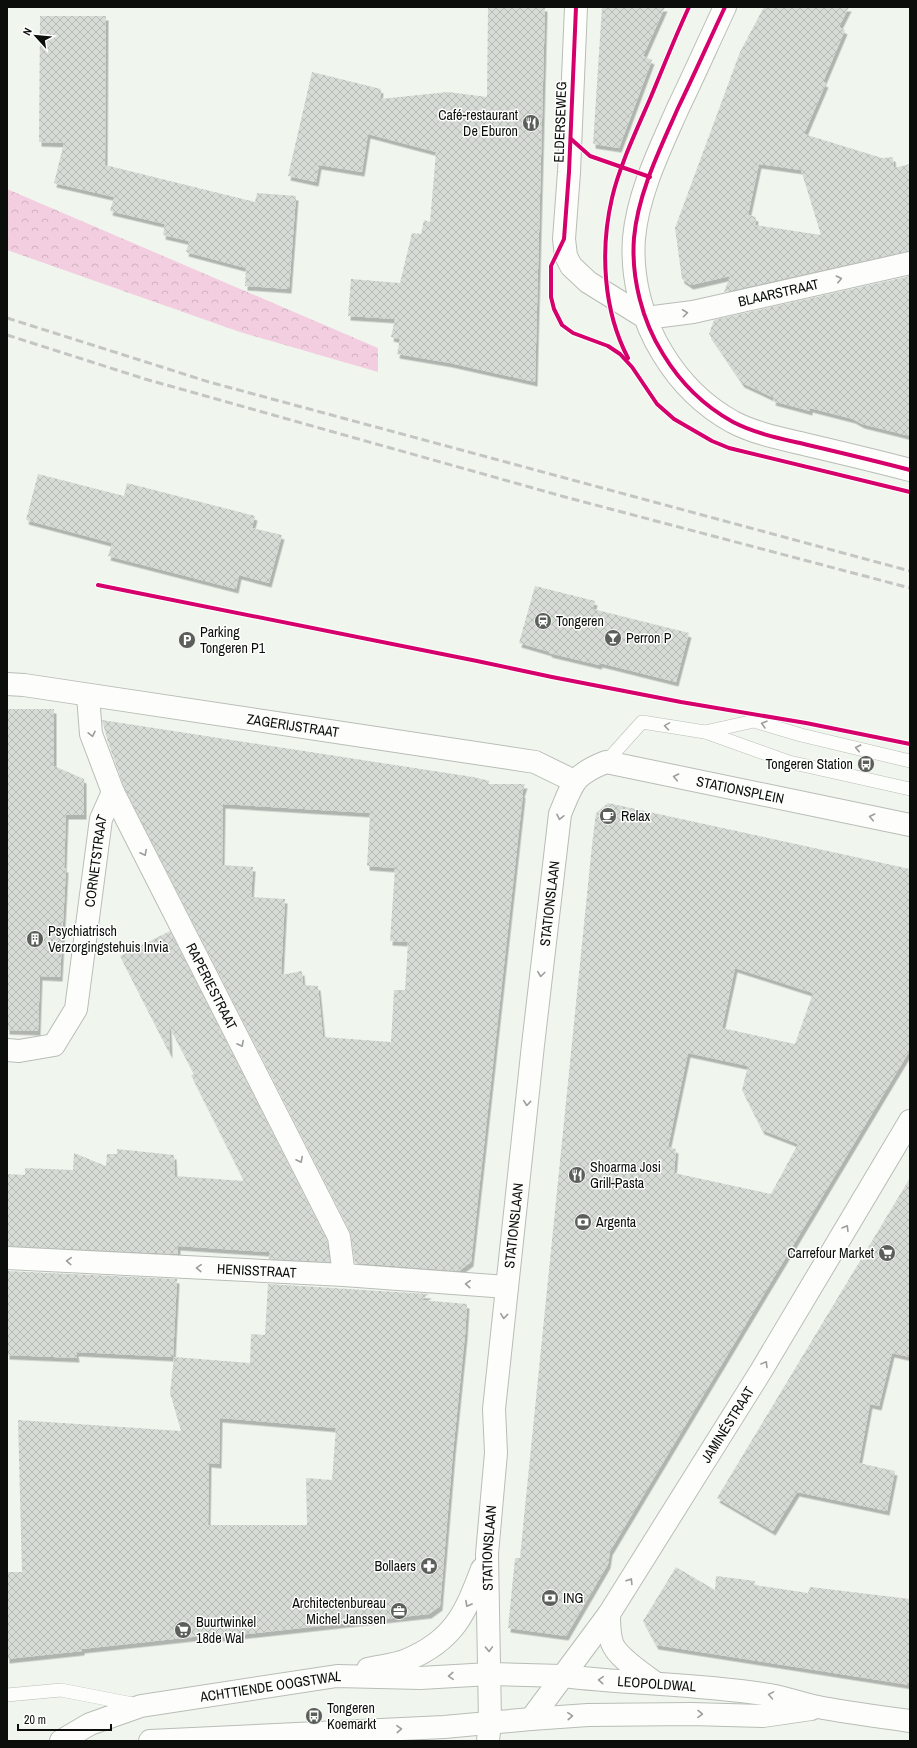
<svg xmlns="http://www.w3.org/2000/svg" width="917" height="1748" viewBox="0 0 917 1748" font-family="'Archivo Narrow',sans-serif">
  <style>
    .forest { fill: url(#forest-crowns) }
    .building { fill: url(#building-cross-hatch); fill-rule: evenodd; filter: url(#shadow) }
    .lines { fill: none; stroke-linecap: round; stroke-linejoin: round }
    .lane-casing { stroke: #b8bdb6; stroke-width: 14 }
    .street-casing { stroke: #b8bdb6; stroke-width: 24 }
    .secondary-casing { stroke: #b8bdb6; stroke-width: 24 }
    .primary-casing { stroke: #b8bdb6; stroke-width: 24 }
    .lane { stroke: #fdfefc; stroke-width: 13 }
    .street { stroke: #fdfefc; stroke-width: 22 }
    .secondary { stroke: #fdfefc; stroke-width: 22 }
    .primary { stroke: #fdfefc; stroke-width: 22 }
    .rail { stroke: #c4c6c4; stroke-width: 3; stroke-dasharray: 8 4; stroke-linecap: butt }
    .cycleway-casing { stroke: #fff; stroke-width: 6 }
    .cycleway { stroke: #d6006c; stroke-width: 4 }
    .oneway { stroke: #9c9e9b }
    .labels { text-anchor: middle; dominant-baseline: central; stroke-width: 3; stroke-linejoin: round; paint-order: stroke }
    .poi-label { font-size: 14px; fill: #0b0e0a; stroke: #fff; text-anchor: start }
    .street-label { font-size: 14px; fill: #0b0e0a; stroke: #fff }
  </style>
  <defs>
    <pattern id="forest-crowns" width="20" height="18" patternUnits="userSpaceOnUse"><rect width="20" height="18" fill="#f3cee0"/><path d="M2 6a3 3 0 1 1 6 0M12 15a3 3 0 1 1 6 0" fill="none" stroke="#cfb0bf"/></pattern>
    <pattern id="building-cross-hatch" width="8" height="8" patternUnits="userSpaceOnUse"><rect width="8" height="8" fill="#d7dbd5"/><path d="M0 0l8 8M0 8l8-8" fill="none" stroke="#b7bbb6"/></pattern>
    <filter id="shadow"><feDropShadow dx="2.5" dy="4.5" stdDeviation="0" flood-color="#0004"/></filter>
  </defs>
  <rect width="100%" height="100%" fill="#f0f6ee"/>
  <!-- forest -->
  <path class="forest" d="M7,189L378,348V372L240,332L7,250Z"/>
  <!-- building -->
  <g class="building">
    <path d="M488,7H545L535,382L450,363L397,354L400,339L391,337L395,319L348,316L351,279L400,283L412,233L421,234L424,220L430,222L436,152L368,134L362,172L319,165L316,182L288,176L312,72L381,89L380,99L448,92L487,97Z"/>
    <path d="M602,7H665L643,56L652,60L619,148L593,144Z"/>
    <path d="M764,7H849L839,27L845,30L823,82L826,83L804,134L882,158L893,157L894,168L910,164V251L724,292L730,276L691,285L682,279L675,228L740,52ZM759,164L801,170L821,235L755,225L756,217L748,215Z"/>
    <path d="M40,16H106L105,165L255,202L257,193L296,196L289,289L245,286L246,268L186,252L189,241L163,235L165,224L110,211L114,197L54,183L64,143L39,142Z"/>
    <path d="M910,276V436L862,424L853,419L810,408V411L773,401L774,398L742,383L709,334L714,320Z"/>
    <path d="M38,474L124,496L127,483L255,516L252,528L282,535L269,583L239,575L236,589L108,556L112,543L26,520Z"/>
    <path d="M535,586L595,601L593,609L689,633L676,682L600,663L599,665L549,653L550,652L519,643Z"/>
    <path d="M7,709H54V766L84,779V815H66L64,868H66L60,977L40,976L38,1031L7,1030Z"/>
    <path d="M102,720L473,777L490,781L488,784H525L522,793L523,794L471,1262L459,1271L355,1263L350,1231L124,787L108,742ZM223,804L370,813L367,866L395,868L390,941L408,942L405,990H394L391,1042L323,1037L318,986L303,985L302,971L281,975L285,899L251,897L253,867L222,865Z"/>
    <path d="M608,803L910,869V1050L610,1551L608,1564L566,1636L508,1628L515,1558H520L524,1517L592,845L596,813ZM735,968L813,993L795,1044L722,1028ZM688,1053L748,1066L742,1090L762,1130L798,1144L771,1194L674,1173L676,1149L668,1147Z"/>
    <path d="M170,931L327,1241L330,1262L269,1259V1252L178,1246V1254L7,1246V1174L25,1175V1168L73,1170L74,1153L106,1166L107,1154H117V1149L174,1155L175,1176L244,1181L191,1075L194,1074L169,1026L170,1054L120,956Z"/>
    <path d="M910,1178V1357L892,1353L879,1406L870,1404L859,1463L895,1471L887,1511L797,1492L773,1531L717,1498Z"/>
    <path d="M7,1271L177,1279L173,1357L76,1352L77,1358L7,1355Z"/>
    <path d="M268,1284L429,1294L421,1300L467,1304L465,1335L453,1452L440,1606L429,1614L202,1639L201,1636L82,1649V1651L7,1659V1572H22L18,1420L181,1431L170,1393L174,1357L250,1363L251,1334L265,1335ZM220,1418L336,1428L332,1480L306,1478L307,1525H208L209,1463L219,1464Z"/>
    <path d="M676,1567L715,1590L716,1576L755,1581L754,1585L808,1593L810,1587L910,1599V1685L656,1645L643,1621Z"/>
  </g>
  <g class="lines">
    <!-- lane casing -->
    <g class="lane-casing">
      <g id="lane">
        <path d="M705,732L754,721L801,735L910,761"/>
        <path d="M606,762L642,722L705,732L789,762L910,789"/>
        <path d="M7,1695L61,1690L138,1705"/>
      </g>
    </g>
    <!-- street casing -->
    <g class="street-casing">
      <g id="street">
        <path id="s1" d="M646,318L693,312L910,263"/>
        <path id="s2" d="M7,684L24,685L535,762L574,781"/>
        <path id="s3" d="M88,696L91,734L113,792L339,1237L344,1275"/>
        <path id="s4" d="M7,1050L19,1051L54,1045L76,1009L101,819L113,792"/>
        <path id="s5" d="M7,1258L344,1275L507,1287"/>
        <path d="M488,1741L490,1721"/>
      </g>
    </g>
    <!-- secondary casing -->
    <g class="secondary-casing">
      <g id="secondary">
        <path d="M576,7L569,172L564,239L566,256L571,266L588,282L646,318"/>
        <path d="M609,1614C609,1624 609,1634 612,1643C617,1657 642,1673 654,1682"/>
        <path id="s6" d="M562,1676C631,1684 701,1684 770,1695C788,1698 805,1705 823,1708C852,1713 881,1717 910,1721"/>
        <path d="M531,1719L588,1715L691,1714L763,1716L811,1709"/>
      </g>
    </g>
    <!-- primary casing -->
    <g class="primary-casing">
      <g id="primary">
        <path d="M725,7C709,41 694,75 678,108C660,149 638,193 634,238C631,277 642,321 663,354C680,382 704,406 733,422C756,434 783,439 808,445C842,453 876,461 910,470"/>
        <path d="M368,1669C380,1666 395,1665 407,1660C454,1640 465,1614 482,1569"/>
        <path id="s7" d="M490,1721L487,1554L496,1453L494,1409L533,1045L560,814C573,783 573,775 606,762L910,825"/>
        <path id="s8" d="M61,1741L90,1724L141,1706L337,1676L420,1678L490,1674L562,1676"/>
        <path id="s9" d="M150,1741L444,1727L531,1719L609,1614L761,1371L910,1121"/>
      </g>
    </g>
    <!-- lane -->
    <use href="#lane" class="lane"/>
    <!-- street -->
    <use href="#street" class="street"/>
    <!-- secondary -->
    <use href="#secondary" class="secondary"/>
    <!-- primary -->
    <use href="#primary" class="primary"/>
    <!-- rail -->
    <g class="rail">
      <path d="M7,318L209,382L910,571"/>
      <path d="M7,335L145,379L565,497L910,588"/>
    </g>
    <!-- cycleway casing -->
    <g class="cycleway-casing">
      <g id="cycleway">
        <path d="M576,7L569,172L564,239L551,266V297L554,309L562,325L573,333L608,346L620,354L632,367L657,404L674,419L712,441L729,448L910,492"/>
        <path d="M725,7C709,41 694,75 678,108C660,149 638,193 634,238C631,277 642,321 663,354C680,382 704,406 733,422C756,434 783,439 808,445C842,453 876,461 910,470"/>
        <path d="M571,139L590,156L650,177"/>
        <path d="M628,358C603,310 600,250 612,198C619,167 637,129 650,99C663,68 675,37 689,7"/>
        <path d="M98,585L477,661L552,677L681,702L806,723L910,744"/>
      </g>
    </g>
    <!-- cycleway -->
    <use href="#cycleway" class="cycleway"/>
  </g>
  <!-- one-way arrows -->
  <defs><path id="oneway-chevron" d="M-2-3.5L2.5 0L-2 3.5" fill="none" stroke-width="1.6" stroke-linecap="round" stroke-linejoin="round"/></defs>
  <g class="oneway">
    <use href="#oneway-chevron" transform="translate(839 279) rotate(-13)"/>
    <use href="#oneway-chevron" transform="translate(685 313) rotate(-7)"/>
    <use href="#oneway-chevron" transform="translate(764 724) rotate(-164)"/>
    <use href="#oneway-chevron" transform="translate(667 726) rotate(-171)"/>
    <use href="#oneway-chevron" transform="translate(92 734) rotate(78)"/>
    <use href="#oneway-chevron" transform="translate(858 748) rotate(-167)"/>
    <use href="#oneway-chevron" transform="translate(676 777) rotate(-168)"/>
    <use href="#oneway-chevron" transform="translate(560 817) rotate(102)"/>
    <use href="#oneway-chevron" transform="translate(872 817) rotate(-168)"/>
    <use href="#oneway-chevron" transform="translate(144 853) rotate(63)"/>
    <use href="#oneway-chevron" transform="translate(541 974) rotate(97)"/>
    <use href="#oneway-chevron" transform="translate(241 1044) rotate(63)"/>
    <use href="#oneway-chevron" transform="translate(527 1103) rotate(96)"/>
    <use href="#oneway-chevron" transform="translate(300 1160) rotate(63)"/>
    <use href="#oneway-chevron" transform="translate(846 1228) rotate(-59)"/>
    <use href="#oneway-chevron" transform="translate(69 1261) rotate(-177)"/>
    <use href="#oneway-chevron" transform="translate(199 1268) rotate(-177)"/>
    <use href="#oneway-chevron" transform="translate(468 1284) rotate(-176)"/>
    <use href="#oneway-chevron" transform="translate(504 1316) rotate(96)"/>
    <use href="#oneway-chevron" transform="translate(765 1364) rotate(-59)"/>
    <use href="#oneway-chevron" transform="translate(630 1581) rotate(-58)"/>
    <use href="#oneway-chevron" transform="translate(468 1604) rotate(119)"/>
    <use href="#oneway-chevron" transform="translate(489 1649) rotate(88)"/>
    <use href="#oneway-chevron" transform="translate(451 1676) rotate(177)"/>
    <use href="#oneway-chevron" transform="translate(601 1680) rotate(-176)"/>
    <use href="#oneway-chevron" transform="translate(771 1695) rotate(-170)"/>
    <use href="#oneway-chevron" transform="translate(700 1714) rotate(1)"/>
    <use href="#oneway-chevron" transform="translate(570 1716) rotate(-4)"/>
    <use href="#oneway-chevron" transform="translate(399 1729) rotate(-3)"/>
  </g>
  <!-- icons -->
  <defs>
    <g id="restaurant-disc" transform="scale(0.9)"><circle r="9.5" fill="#5b5f5a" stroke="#fff"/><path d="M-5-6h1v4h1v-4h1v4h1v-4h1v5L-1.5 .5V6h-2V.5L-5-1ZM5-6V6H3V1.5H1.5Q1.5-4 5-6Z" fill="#fff"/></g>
    <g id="station-disc" transform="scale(0.9)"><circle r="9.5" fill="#5b5f5a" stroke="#fff"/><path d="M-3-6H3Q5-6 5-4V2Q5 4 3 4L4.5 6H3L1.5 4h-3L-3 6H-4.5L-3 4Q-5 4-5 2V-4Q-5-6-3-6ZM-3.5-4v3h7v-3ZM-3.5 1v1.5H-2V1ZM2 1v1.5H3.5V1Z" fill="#fff"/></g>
    <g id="bar-disc" transform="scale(0.9)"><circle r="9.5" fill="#5b5f5a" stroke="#fff"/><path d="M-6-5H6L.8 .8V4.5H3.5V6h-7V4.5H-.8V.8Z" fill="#fff"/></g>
    <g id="parking-disc" transform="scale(0.9)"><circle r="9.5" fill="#5b5f5a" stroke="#fff"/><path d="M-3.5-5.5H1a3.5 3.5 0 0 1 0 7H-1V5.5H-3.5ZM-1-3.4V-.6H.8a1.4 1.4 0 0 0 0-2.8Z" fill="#fff"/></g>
    <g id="bus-disc" transform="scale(0.9)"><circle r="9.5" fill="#5b5f5a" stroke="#fff"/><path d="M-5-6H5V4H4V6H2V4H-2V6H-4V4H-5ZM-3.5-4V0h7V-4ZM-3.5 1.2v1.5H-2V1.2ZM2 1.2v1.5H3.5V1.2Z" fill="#fff"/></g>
    <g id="cafe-disc" transform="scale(0.9)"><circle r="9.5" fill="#5b5f5a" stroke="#fff"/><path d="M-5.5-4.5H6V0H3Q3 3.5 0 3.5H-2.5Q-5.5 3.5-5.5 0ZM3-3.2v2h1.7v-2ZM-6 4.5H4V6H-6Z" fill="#fff"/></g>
    <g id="building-disc" transform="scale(0.9)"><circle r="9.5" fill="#5b5f5a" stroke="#fff"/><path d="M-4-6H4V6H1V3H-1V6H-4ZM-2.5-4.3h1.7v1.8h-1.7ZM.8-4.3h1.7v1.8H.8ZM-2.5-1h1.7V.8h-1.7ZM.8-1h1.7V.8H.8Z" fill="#fff"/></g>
    <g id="bank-disc" transform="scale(0.9)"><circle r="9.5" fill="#5b5f5a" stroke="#fff"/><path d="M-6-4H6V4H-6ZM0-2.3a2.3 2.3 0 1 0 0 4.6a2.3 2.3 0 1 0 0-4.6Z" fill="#fff"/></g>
    <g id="supermarket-disc" transform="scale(0.9)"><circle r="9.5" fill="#5b5f5a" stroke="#fff"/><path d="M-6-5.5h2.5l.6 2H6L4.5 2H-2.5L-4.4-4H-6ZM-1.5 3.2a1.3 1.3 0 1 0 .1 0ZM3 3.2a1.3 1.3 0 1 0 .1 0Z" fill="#fff"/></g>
    <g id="pharmacy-disc" transform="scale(0.9)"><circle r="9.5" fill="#5b5f5a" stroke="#fff"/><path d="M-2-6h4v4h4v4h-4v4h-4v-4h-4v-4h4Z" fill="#fff"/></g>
    <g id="office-disc" transform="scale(0.9)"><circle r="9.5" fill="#5b5f5a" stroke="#fff"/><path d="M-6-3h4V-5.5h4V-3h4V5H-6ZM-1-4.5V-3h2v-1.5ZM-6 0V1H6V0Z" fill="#fff"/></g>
  </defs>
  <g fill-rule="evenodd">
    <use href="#restaurant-disc" x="531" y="123"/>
    <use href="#station-disc" x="543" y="621"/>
    <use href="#bar-disc" x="613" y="638"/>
    <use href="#parking-disc" x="187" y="640"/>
    <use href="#bus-disc" x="866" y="764"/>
    <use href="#cafe-disc" x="608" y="816"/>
    <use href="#building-disc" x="35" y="939"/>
    <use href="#restaurant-disc" x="577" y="1175"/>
    <use href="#bank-disc" x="583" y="1222"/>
    <use href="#supermarket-disc" x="887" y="1253"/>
    <use href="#pharmacy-disc" x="429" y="1566"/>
    <use href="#bank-disc" x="550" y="1598"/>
    <use href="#office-disc" x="399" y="1611"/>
    <use href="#supermarket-disc" x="183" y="1630"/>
    <use href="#bus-disc" x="314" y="1716"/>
  </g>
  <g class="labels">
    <!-- poi labels -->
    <g class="poi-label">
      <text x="518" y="115" text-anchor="end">Café-restaurant<tspan x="518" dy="16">De Eburon</tspan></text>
      <text x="556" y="621">Tongeren</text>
      <text x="200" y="632">Parking<tspan x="200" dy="16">Tongeren P1</tspan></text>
      <text x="626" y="638">Perron P</text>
      <text x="853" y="764" text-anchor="end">Tongeren Station</text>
      <text x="621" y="816">Relax</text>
      <text x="48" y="931">Psychiatrisch<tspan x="48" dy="16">Verzorgingstehuis Invia</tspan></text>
      <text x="590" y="1167">Shoarma Josi<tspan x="590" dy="16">Grill-Pasta</tspan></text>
      <text x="596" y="1222">Argenta</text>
      <text x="874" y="1253" text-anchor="end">Carrefour Market</text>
      <text x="416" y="1566" text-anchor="end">Bollaers</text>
      <text x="563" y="1598">ING</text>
      <text x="386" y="1603" text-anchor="end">Architectenbureau<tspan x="386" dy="16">Michel Janssen</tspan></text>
      <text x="196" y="1622">Buurtwinkel<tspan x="196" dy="16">18de Wal</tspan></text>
      <text x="327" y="1708">Tongeren<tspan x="327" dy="16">Koemarkt</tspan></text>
    </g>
    <!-- street labels -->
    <g class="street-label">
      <text transform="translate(560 122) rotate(-88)">ELDERSEWEG</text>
      <text stroke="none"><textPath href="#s1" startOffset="135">BLAARSTRAAT</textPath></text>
      <text stroke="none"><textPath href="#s2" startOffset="289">ZAGERIJSTRAAT</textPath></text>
      <text stroke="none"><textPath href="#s7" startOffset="1121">STATIONSPLEIN</textPath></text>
      <text stroke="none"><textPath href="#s4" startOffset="239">CORNETSTRAAT</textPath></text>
      <text stroke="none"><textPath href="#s7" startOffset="821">STATIONSLAAN</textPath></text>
      <text stroke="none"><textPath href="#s3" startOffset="318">RAPERIESTRAAT</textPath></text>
      <text stroke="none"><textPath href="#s7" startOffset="497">STATIONSLAAN</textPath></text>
      <text stroke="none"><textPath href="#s5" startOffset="250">HENISSTRAAT</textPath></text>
      <text stroke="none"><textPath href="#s9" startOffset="736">JAMINÉSTRAAT</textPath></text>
      <text stroke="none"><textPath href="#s7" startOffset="173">STATIONSLAAN</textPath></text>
      <text stroke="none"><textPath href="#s6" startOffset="95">LEOPOLDWAL</textPath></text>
      <text stroke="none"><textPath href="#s8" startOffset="219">ACHTTIENDE OOGSTWAL</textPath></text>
    </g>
  </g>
  <!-- border -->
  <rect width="917" height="1748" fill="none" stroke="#0b0e0a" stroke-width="16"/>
  <!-- north arrow -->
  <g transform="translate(36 36) rotate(297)" stroke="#ffffff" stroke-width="3" paint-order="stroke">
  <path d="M0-3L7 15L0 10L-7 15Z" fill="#0b0e0a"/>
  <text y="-6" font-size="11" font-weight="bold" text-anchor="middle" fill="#0b0e0a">N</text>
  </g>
  <!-- scale -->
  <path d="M18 1724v6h93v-6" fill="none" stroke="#0b0e0a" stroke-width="2"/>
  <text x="24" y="1724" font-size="12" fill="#0b0e0a" stroke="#ffffff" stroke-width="3" paint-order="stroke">20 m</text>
</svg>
